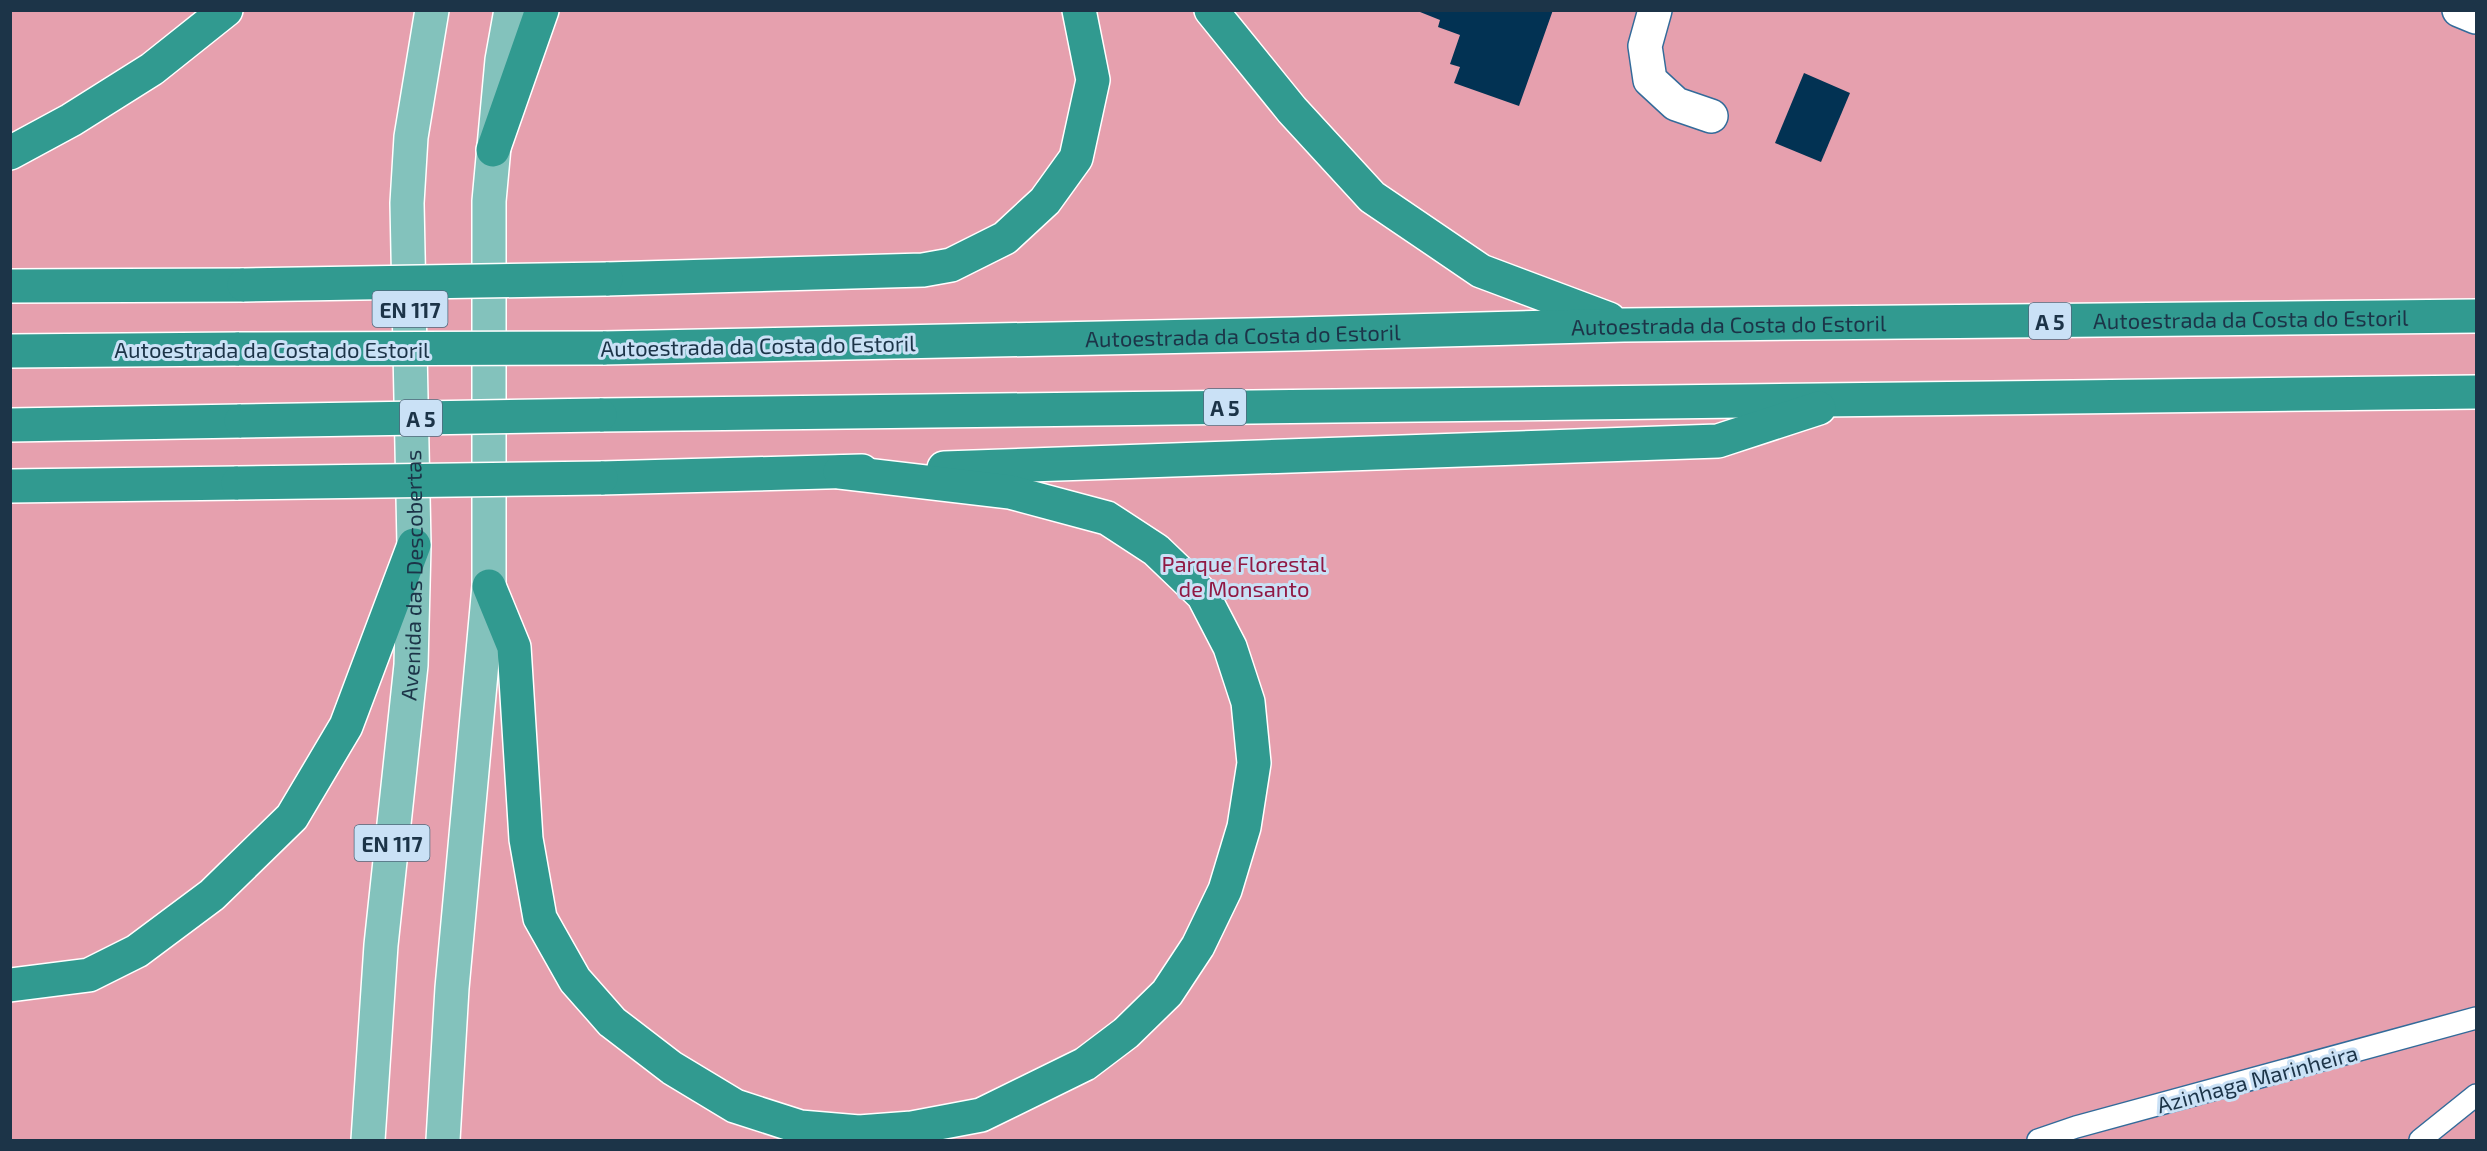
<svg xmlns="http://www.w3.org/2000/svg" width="2487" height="1151" viewBox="0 0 2487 1151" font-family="'Exo 2',sans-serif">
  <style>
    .green { fill: #e6a0ae }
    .building { fill: #023253 }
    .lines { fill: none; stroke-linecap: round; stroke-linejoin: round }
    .service-casing { stroke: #336b9a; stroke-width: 24 }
    .minor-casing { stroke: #336b9a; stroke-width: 36 }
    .primary-casing { stroke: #fff; stroke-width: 36 }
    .motorway-casing { stroke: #fff; stroke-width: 36 }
    .service { stroke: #fff; stroke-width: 21 }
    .minor { stroke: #fff; stroke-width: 33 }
    .primary { stroke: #83c2bc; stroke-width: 33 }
    .motorway { stroke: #319a90; stroke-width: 33 }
    .motorway-bridge-casing { stroke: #fff; stroke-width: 36; stroke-linecap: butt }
    .motorway-bridge { stroke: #319a90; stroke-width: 33 }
    .labels { text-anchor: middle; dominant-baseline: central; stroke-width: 6; stroke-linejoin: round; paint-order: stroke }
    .shield { fill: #cae1f6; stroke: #50687c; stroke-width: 1.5 }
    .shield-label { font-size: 21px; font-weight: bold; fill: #1c3448 }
    .street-label { font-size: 22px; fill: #1c3448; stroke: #cae1f6 }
    .park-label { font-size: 22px; fill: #901944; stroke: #cae1f6 }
  </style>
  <rect width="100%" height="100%" fill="#b3d6f5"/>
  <!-- green -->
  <path class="green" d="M10,11H2476V1140H11Z"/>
  <!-- building -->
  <g class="building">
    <path d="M1415,10H1553L1519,106L1454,83L1460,67L1450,64L1460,35L1438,27L1440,20Z"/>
    <path d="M1804,73L1850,93L1821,162L1775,143Z"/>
  </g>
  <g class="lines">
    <!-- service casing -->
    <g class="service-casing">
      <g id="service">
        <path d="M2038,1140L2076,1127L2476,1018"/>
        <path d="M2420,1140L2476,1095"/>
      </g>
    </g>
    <!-- minor casing -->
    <g class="minor-casing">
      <g id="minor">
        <path d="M1655,10L1645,46L1650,80L1676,104L1711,116"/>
        <path d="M2459,10L2476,17"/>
      </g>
    </g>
    <!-- primary casing -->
    <g class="primary-casing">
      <g id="primary">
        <path id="s1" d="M368,1140L381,945L411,665L414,545L407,203L411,137L432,10"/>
        <path d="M443,1140L452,988L489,586V201L502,60L511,10"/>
      </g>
    </g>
    <!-- motorway casing -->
    <g class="motorway-casing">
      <g id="motorway">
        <path d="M1211,10L1292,110L1372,197L1481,271L1609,319"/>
        <path d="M493,150L542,10"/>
        <path d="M10,153L71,120L152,69L226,10"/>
        <path d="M606,279L923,270L951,265L1005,238L1045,201L1076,158L1093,80L1079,10"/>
        <path d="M10,286L244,285"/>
        <path id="s2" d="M603,348L1294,334L1624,325L2476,316"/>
        <path d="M10,351L239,349"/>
        <path d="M600,415L2476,392"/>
        <path d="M10,425L241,421"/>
        <path d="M944,468L1718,441L1819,408"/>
        <path d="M601,478L862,471"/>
        <path d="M10,486L238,483"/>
        <path d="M489,586L514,647L526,839L540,918L575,980L612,1022L672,1068L735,1106L800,1127L859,1132L912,1128L981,1115L1085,1064L1126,1033L1167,993L1198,946L1225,890L1244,827L1254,763L1248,702L1230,647L1203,595L1156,550L1107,518L1010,492L840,472"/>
        <path d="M10,985L89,975L137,951L212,895L292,817L346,726L414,545"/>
      </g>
    </g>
    <!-- service -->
    <use href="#service" class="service"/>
    <!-- minor -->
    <use href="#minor" class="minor"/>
    <!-- primary -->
    <use href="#primary" class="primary"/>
    <!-- motorway -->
    <use href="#motorway" class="motorway"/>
    <!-- motorway-bridge casing -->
    <g class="motorway-bridge-casing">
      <g id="motorway-bridge">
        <path d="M244,285L606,279"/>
        <path d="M239,349L603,348"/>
        <path d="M241,421L600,415"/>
        <path d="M238,483L601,478"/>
      </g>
    </g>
    <!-- motorway-bridge -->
    <use href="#motorway-bridge" class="motorway-bridge"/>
  </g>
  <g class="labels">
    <!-- shield labels -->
    <g class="shield">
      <rect x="372.5" y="291" width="75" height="36" rx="4.5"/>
      <rect x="2029" y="303" width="42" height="36" rx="4.5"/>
      <rect x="1204" y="389" width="42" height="36" rx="4.5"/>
      <rect x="400" y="400" width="42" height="36" rx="4.5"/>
      <rect x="354.5" y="825" width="75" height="36" rx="4.5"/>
    </g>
    <g class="shield-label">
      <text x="410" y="309">EN 117</text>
      <text x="2050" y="321">A 5</text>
      <text x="1225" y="407">A 5</text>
      <text x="421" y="418">A 5</text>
      <text x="392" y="843">EN 117</text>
    </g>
    <!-- street labels -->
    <g class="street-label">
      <text stroke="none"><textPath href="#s2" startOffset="1648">Autoestrada da Costa do Estoril</textPath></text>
      <text stroke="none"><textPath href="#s2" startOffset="1126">Autoestrada da Costa do Estoril</textPath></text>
      <text stroke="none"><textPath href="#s2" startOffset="640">Autoestrada da Costa do Estoril</textPath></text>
      <text transform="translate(758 345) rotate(-1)">Autoestrada da Costa do Estoril</text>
      <text x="272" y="349">Autoestrada da Costa do Estoril</text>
      <text stroke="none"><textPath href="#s1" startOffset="567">Avenida das Descobertas</textPath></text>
      <text transform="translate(2257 1078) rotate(-15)">Azinhaga Marinheira</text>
    </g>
    <!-- park labels -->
    <g class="park-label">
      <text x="1244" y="563">Parque Florestal<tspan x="1244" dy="25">de Monsanto</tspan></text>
    </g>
  </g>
  <!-- border -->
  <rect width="2487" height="1151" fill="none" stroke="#1c3448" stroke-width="24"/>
</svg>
